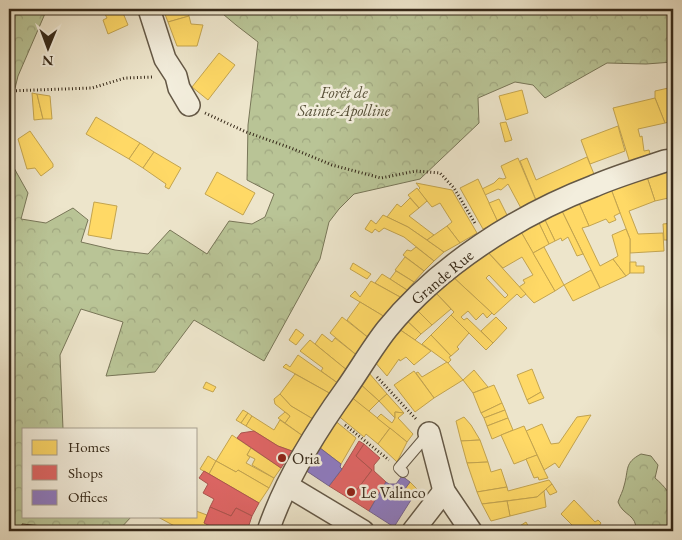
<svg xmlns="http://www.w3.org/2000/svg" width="682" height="540" viewBox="0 0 682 540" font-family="'EB Garamond',serif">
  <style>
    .forest { fill: url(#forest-crowns); stroke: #787658 }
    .homes { fill: #ffd966; stroke: #c3a44f; fill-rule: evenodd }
    .shops { fill: #e06666; stroke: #ad544f }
    .offices { fill: #8e7cc3; stroke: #746390 }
    .building { fill: #d6a98a; stroke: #362919 }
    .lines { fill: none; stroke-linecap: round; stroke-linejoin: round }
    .service-casing { stroke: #645846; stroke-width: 12 }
    .minor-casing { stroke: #645846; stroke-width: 24 }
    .path { stroke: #362919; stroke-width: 3; stroke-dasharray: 1 2.5; stroke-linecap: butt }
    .service { stroke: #f3eedd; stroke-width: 10 }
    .minor { stroke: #f3eedd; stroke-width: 21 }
    .poi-dot { fill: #8f2418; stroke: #f3eedd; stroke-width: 2 }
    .labels { text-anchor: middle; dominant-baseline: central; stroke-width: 5; stroke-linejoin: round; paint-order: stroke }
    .park-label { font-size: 16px; font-style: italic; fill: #575038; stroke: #f3eedd }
    .street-label { font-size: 16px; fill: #362919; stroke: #f3eedd }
    .poi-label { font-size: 16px; fill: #362919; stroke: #f3eedd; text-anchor: start }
  </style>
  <defs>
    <pattern id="forest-crowns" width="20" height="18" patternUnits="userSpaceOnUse" patternTransform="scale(1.25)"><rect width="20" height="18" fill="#b9c496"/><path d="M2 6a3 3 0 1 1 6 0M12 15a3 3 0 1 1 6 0" fill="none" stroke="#a0a881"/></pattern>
  </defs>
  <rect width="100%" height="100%" fill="#ede5cb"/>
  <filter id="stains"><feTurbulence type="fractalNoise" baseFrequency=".004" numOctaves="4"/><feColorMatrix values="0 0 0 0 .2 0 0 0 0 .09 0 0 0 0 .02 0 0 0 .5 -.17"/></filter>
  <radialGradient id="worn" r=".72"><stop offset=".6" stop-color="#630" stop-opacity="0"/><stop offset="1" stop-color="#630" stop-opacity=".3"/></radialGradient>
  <!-- forest -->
  <g class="forest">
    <path d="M9,9H47L18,76L9,113Z"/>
    <path d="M217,9H673V62L646,64L607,63L545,98L533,85L515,82L478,98L479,123L420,179L354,194L339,209L329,222L320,259L264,361L194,320L155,372L106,376L123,322L81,309L60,355L63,429H24V516H132L118,531H9V159L28,193L21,219L46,223L73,208L88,220L81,242L115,250L148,254L170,230L207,254L229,221L252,224L265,217L274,194L247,180L248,125L258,42L236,25Z"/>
    <path d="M641,454L651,456L658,465L655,478C676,496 673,505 673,531H636C637,514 623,516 618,502C620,496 623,491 624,486C629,469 624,463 641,454Z"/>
  </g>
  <!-- homes -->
  <g class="homes">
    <path d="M98,9H126L127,11L123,13L128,25L108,34L103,20L107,18L103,10L99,12Z"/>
    <path d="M163,9H186L189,16L168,22Z"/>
    <path d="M189,16L191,24L203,25L197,46H177L168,22Z"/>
    <path d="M219,53L235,65L208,100L192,87Z"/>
    <path d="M673,87V121L665,123L655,98V91Z"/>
    <path d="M522,90L528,113L506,120L499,96Z"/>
    <path d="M32,93L37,94L43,119L34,120Z"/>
    <path d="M37,94L50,96L52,119H43Z"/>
    <path d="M655,98L665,123L638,129L640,137L642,136L644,151L649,150L651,157L630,163L613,108Z"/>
    <path d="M96,117L140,143L129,159L86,134Z"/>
    <path d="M506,122L512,140L505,142L500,123Z"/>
    <path d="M618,126L625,151L590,164L581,140Z"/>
    <path d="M30,131L53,164V167L41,176L35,168L27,169L18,139Z"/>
    <path d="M140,143L154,152L143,168L129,159Z"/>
    <path d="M154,152L181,168L169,189L165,187L166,184L143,168Z"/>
    <path d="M587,157L596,179L538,205L520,161L527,158L536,180Z"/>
    <path d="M518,158L537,203L522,210L508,184L501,190L498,189L485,195L482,189L494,183L499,178L503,179L506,178L501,166Z"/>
    <path d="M673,171V197L655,201L647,177Z"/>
    <path d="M217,172L255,193L243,215L205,194Z"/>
    <path d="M647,177L655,201L629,211L638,234L663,233L664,251L630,253V239L611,189Z"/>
    <path d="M478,179L498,222L483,229L460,188Z"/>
    <path d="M416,183L452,190L477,233L460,243L447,226L452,222L440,203L432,207L418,190L420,188Z"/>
    <path d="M417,188L427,201L419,208L408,195Z"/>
    <path d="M611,189L620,213L614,216L616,220L609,223L606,219L589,226L578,201Z"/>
    <path d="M410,198L419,208L409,216L434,235L427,240L408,227L387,217L397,204L401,207Z"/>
    <path d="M499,199L508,217L498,222L489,203Z"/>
    <path d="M578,201L589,226L582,228L600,266L613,259L626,276L600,288L561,209Z"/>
    <path d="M94,202L117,206L111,239L88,235Z"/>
    <path d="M561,209L583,254L577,256L568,237L562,241L561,238L555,241L544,218Z"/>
    <path d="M383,215L408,227L444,252L434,261L404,237L384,228L379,232L375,229L372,233L365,229L371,220L376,224Z"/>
    <path d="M544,218L555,241L549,244L538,221Z"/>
    <path d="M538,221L549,244L533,253L520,230Z"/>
    <path d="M673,223V240H664L663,224Z"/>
    <path d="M447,226L460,243L444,252L427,240Z"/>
    <path d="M626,229L630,239V273L626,276L613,259L618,256L612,235Z"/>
    <path d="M520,230L555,291L534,303L519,287L525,283L523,280L533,275L522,257L503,268L484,248Z"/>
    <path d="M416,247L434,261L424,271L403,255L407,250L411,251Z"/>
    <path d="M544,247L564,285L555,291L533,253Z"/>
    <path d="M484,248L526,294L521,298L517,294L494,315L452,276ZM489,275L508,295L505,298L486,278Z"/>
    <path d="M405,257L424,271L414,282L395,270Z"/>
    <path d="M630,262H636V266H644V273H630Z"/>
    <path d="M353,263L371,274L367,279L350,269Z"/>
    <path d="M591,270L600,288L573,301L564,285Z"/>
    <path d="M396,271L414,282L407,290L390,279Z"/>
    <path d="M382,274L390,279L407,290L400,297L375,283Z"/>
    <path d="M452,276L492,313L487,318L483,313L476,320L468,311L461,317L464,320L467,318L493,343L486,350L451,315L454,312L435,292Z"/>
    <path d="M371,281L400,297L385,317L350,296L355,291L360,297Z"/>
    <path d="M435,292L451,309L432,325L416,309Z"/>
    <path d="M360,302L385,317L370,339L347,320Z"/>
    <path d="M416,309L432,325L421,334L405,319Z"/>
    <path d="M451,315L469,333L457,347L459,349L451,356L431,335Z"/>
    <path d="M342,317L370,339L359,357L330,333Z"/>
    <path d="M496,317L507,328L493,343L481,331Z"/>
    <path d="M405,319L421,334L415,340L396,327Z"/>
    <path d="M396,327L431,351L414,365L406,357L400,361L399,359L387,376L374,361Z"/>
    <path d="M296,329L304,335L296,345L289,340Z"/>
    <path d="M322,334L332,342L335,338L359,357L348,371L315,344Z"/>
    <path d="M431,335L451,356L449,357L451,360L448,363L422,344Z"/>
    <path d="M310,340L348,371L339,384L321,371L323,368L300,351Z"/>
    <path d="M298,355L339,384L331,394L283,367L286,364L290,367Z"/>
    <path d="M447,362L463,380L434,398L416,373L418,372L422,377Z"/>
    <path d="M532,369L541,392L527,400L517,375Z"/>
    <path d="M474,370L488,387L473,393L463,380Z"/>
    <path d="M414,371L434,398L415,412L394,385Z"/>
    <path d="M369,373L387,394L379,401L359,383Z"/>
    <path d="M295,374L331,394L313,419L291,406L280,394Z"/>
    <path d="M206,382L216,387L213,392L203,388Z"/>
    <path d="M359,383L379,401L368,412L350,396Z"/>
    <path d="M494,385L502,403L481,413L473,393Z"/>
    <path d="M541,392L544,398L529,404L527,400Z"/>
    <path d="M280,394L291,406L313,419L303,436L285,423L290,416L275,404L274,399Z"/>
    <path d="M387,394L404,413L395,412V418L379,401Z"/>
    <path d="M350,396L390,428L378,444L366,434L364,437L336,414Z"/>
    <path d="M502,403L505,410L484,418L481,413Z"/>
    <path d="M243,410L248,413L241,423L236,420Z"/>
    <path d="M505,410L508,418L487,426L484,418Z"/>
    <path d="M285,412L290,416L285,423L278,418Z"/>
    <path d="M395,412L404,413L398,418L413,434L407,442L377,418L381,414L392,423L395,418Z"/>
    <path d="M248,413L252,416L246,426L241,423Z"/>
    <path d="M591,415L559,468L555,463L544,470L526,431L542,424L551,444L559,443L577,417Z"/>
    <path d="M252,416L274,430L280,420L303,436L292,451L278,446L246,426Z"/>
    <path d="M464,417L471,425L480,440L461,441L456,421Z"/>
    <path d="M508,418L513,430L492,439L487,426Z"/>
    <path d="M333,419L356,438L341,464L315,444Z"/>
    <path d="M524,426L537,455L514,464L501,435Z"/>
    <path d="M390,428L407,442L397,462L378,444Z"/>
    <path d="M232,435L251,448L247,455L250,457L246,463L274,478L269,488L238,470L236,472L216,461Z"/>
    <path d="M480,440L488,462L467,463L461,441Z"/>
    <path d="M251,448L281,468L274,478L252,465L255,459L247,455Z"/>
    <path d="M537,455L544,470L548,478L539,480L538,477L534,478L526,459Z"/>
    <path d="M208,456L216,461L209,474L200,469Z"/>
    <path d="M216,461L236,472L238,470L269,488L259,503L209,474Z"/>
    <path d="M488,462L491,472L501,469L507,487L477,492L467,463Z"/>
    <path d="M549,480L552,484L537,497L482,504L477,492L507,487L508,491Z"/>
    <path d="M410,482L418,490L411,500L402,493Z"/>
    <path d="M552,484L557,492L550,495L546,489Z"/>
    <path d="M544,491L546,507L510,516L507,501L537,497Z"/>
    <path d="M574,500L595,522L598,520L601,523L599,526L605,531H578L561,514Z"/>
    <path d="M507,501L510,516L491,521L482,504Z"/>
    <path d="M196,511L207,515L204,523L207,524L204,531L198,528L197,531H179L180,529L158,517L196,516Z"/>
    <path d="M526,522L531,531H512Z"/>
  </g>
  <!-- shops -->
  <g class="shops">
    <path d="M254,431L278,446L292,451L281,468L237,438L241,433Z"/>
    <path d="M359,441L364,444L356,456L372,470L350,499L329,486L342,469Z"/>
    <path d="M364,444L380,458L374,465V471L386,482L369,511L350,499L372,470L356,456Z"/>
    <path d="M204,471L259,503L252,516L236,508L231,516L210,507L214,499L203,493L208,484L199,478Z"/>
    <path d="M210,507L231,516L236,508L252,516L247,531H220L204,523Z"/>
  </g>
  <!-- offices -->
  <g class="offices">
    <path d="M320,448L341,464L340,467L342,469L329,486L305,470Z"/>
    <path d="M402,476L410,482L402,493L411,500L394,527L369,511L386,482L389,484H396Z"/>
  </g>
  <!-- building -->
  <path class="building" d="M22,524L43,526L42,531H22Z"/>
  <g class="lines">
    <!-- service casing -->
    <g class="service-casing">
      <path id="service" d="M403,472L399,468L428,434"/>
    </g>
    <!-- minor casing -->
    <g class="minor-casing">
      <g id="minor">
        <path d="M149,9L165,59L176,76L179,88L189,105"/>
        <path d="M429,433L444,491L471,531"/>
        <path d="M288,486L363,531"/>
        <path d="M268,531C285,481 315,432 346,389C360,369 372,348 387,329C438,266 518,215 594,186C617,176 641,169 665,161L673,160"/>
        <path d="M413,531L444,491"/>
      </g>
    </g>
    <!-- path -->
    <g class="path">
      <path d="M9,91L92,88L125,78L154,77"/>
      <path d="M205,113L246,132L291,148L332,165L381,178L416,171L440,173L454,188L476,225"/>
      <path d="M377,377L417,420"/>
      <path d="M345,425L389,460"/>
    </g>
    <!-- service -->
    <use href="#service" class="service"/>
    <!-- minor -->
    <use href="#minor" class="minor"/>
  </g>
  <!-- markers -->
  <g class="poi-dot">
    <circle cx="282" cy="458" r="5"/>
    <circle cx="351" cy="492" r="5"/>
  </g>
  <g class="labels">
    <!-- park labels -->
    <g class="park-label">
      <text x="344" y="92">Forêt de<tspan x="344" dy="18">Sainte-Apolline</tspan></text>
    </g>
    <!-- street labels -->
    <g class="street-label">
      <text transform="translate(442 277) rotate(-40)">Grande Rue</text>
    </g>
    <!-- poi labels -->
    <g class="poi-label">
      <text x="292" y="458">Oria</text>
      <text x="361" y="492">Le Valinco</text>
    </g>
  </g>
  <!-- margin -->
  <rect width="682" height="540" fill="none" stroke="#ede5cb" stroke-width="30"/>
  <rect x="10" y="10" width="662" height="520" fill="none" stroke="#362919" stroke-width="2.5"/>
  <rect x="15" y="15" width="652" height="510" fill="none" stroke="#362919"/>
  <!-- legend -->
  <rect x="22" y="428" width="175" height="90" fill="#f3eedd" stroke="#a79f8f"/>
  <rect x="32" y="440" width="25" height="15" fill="#ffd966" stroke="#a79f8f"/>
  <text x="68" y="452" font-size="15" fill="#362919">Homes</text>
  <rect x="32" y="465" width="25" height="15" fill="#e06666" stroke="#a79f8f"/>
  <text x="68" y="478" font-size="15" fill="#362919">Shops</text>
  <rect x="32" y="490" width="25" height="15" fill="#8e7cc3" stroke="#a79f8f"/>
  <text x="68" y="502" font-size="15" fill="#362919">Offices</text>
  <!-- north arrow -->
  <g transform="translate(48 48) rotate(181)" stroke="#f3eedd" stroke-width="4" paint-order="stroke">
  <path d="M0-4L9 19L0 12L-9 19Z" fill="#362919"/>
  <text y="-8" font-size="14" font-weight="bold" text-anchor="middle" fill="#362919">N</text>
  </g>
  <rect width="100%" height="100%" filter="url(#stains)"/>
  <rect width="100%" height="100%" fill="url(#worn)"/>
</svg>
